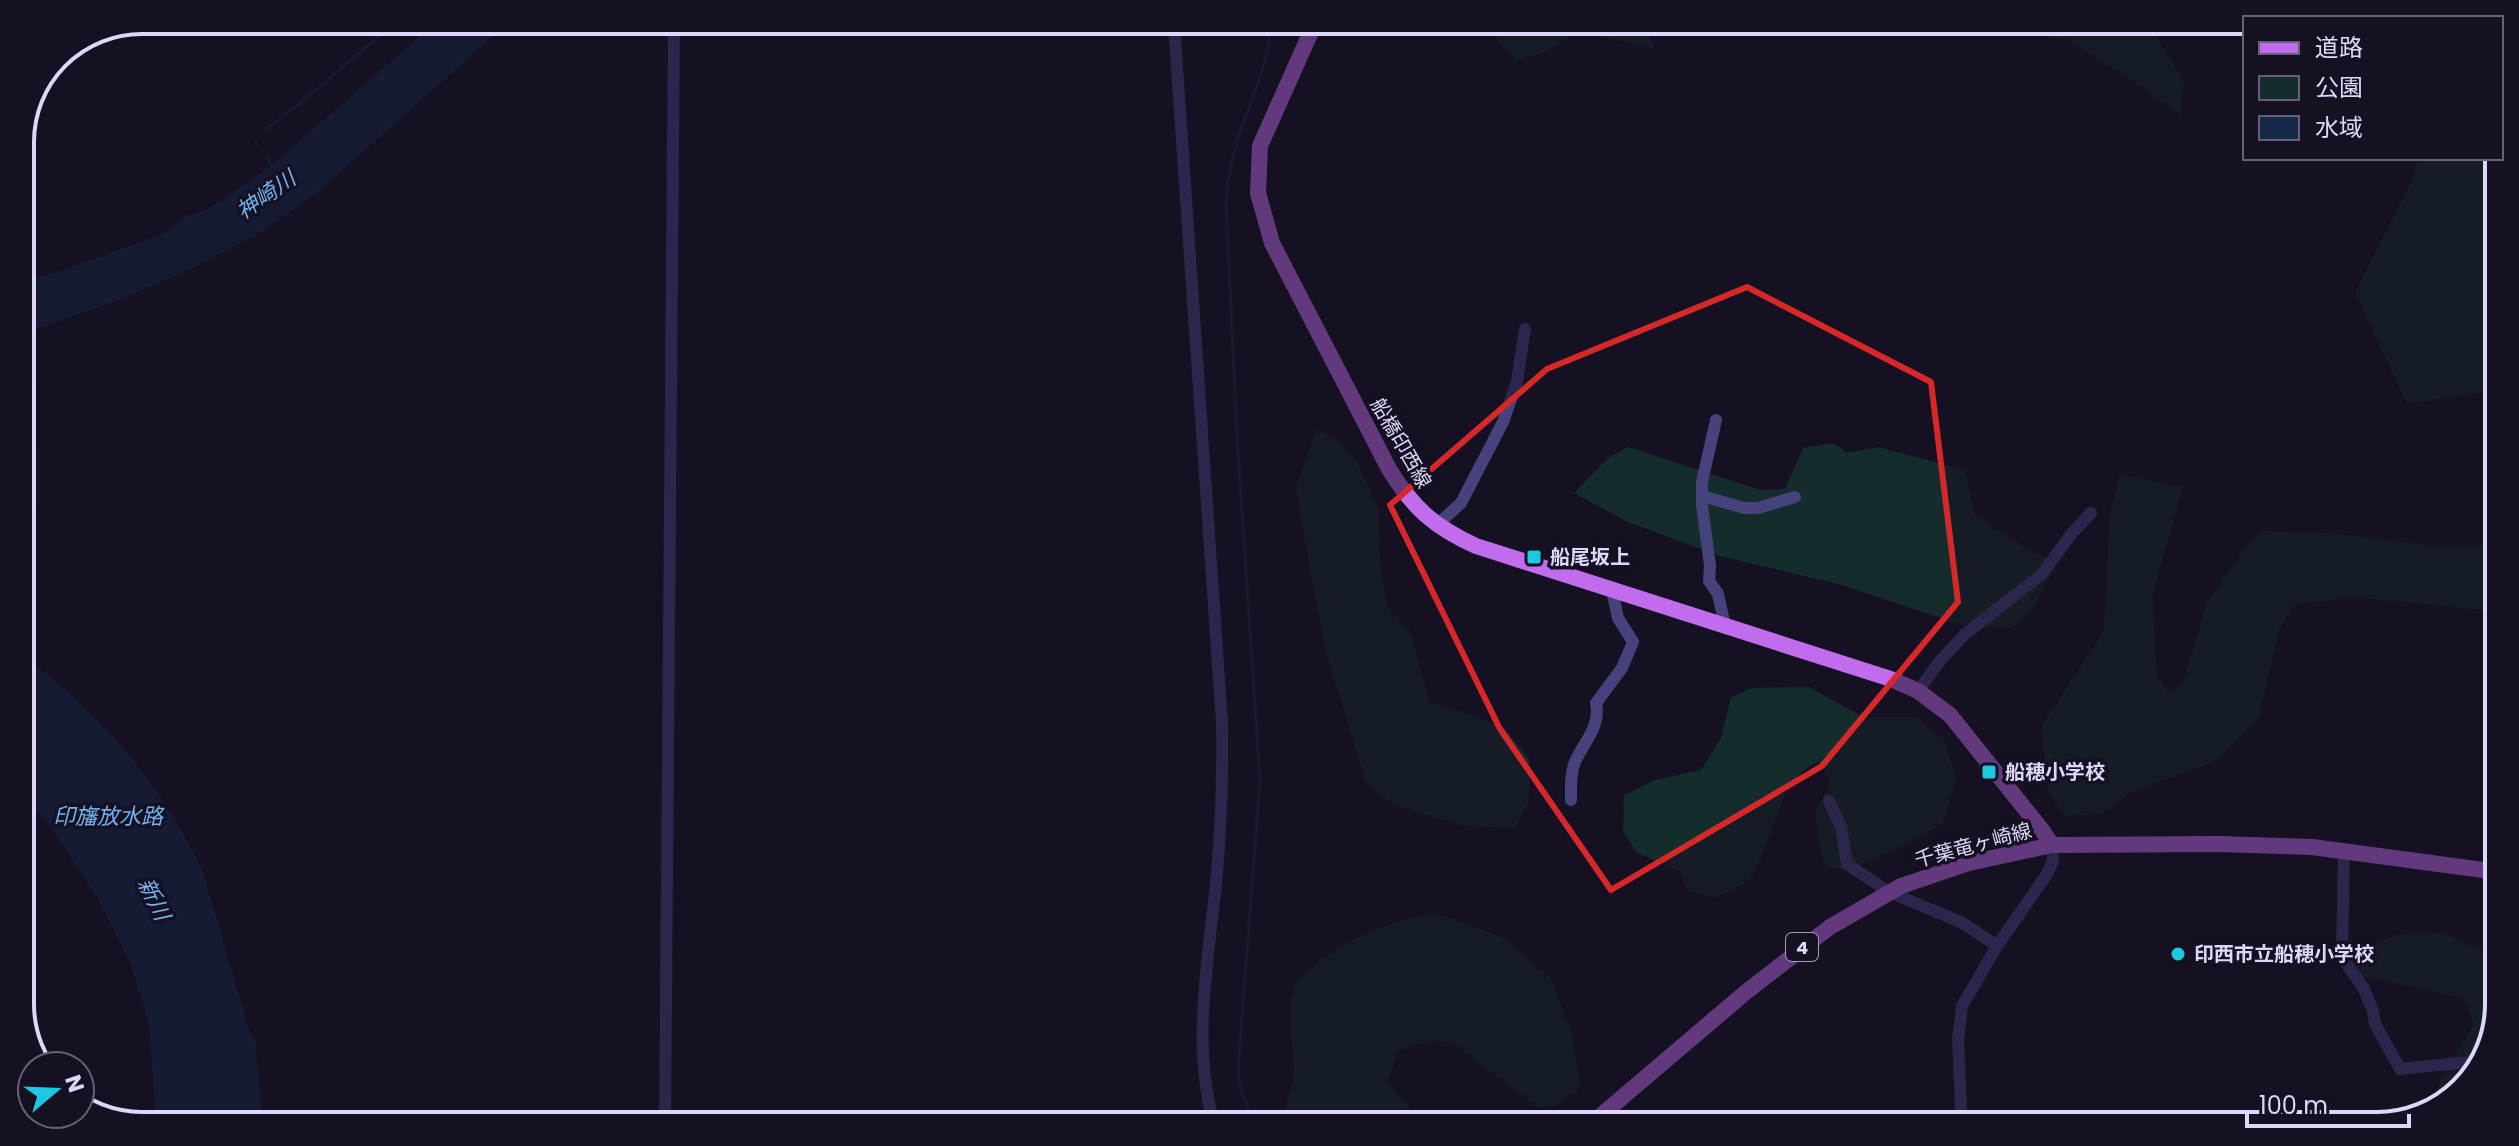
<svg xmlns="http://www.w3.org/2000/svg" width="2519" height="1146" viewBox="0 0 2519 1146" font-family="Poppins,'Noto Sans JP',sans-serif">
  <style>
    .green { fill: #152c2c }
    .water { fill: #162848 }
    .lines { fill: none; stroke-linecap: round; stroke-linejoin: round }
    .stream { stroke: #162848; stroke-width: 3 }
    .minor { stroke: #46427c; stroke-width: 12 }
    .major { stroke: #c06ced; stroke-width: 16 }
    .marked { fill: none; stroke: #d62828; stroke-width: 6; stroke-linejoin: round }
    .poi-dot { fill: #1cc9e3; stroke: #151123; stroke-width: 3 }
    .labels { text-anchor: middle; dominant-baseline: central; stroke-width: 7; stroke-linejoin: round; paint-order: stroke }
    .shield { fill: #151123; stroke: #a19cba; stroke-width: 2 }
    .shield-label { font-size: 18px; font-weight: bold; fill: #ddd8fa }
    .street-label { font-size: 20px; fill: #ddd8fa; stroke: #151123 }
    .poi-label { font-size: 20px; font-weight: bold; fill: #ddd8fa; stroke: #151123; text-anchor: start }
    .water-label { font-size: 22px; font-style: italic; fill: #72b1ee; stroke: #151123 }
    .rim { fill: none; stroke: #ddd8fa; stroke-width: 4 }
  </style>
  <rect width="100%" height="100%" fill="#151123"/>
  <!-- green -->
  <g class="green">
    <path d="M1487,26H1644L1655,49L1575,31L1553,49L1516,61L1487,29Z"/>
    <path d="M1996,28H2151L2184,82L2180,115L2127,77L2067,40Z"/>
    <path d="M2417,158H2499L2496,390L2407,404L2355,292L2415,175Z"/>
    <path d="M1316,429L1334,437L1357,462L1378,508L1380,561L1387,607L1410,631L1429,702L1467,713L1504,728L1529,759V801L1515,828L1464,826L1394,805L1366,782L1328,659L1314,592L1296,487Z"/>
    <path d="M1833,443L1848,453L1878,447L1965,470L1975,515L2014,541L2057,564L2028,616L2011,628L1965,626L1842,585L1720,556L1628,522L1574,493L1608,458L1628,447L1760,490L1785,489L1803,448Z"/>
    <path d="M2120,474L2183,487L2152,597L2157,676L2170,694L2184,680L2206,604L2244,549L2264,531C2289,532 2314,532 2339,534C2391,538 2442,554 2495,543L2494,611L2353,597L2294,605L2279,630L2258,720L2214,762L2134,791L2101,814L2066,816L2049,794L2041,727L2104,631L2110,515Z"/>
    <path d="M1809,687L1863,717H1916L1944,740L1956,778L1943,823L1899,849L1844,870L1825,866L1818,840L1816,810L1831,782L1819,762C1778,776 1774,840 1753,874C1747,885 1726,891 1715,898L1686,890L1680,871L1637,853L1623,831L1624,795L1655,780L1701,770L1721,738L1731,697L1752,688Z"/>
    <path d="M1439,914L1502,937L1550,977L1572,1033L1580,1089L1557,1105L1539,1108L1451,1042L1429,1041L1398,1051L1388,1082L1411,1110L1442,1122L1285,1121C1283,1105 1293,1089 1294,1073C1295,1042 1283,1012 1297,981C1300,975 1309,969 1315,965C1350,937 1395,918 1439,914Z"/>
    <path d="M2444,933L2477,948L2491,951L2490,1051L2445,1105L2431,1110L2441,1078L2474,1024L2463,998L2361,976L2352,956L2398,934Z"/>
  </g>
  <!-- water -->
  <g class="water">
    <path d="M437,21L509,22L319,191L261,232L193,268L119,300L20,335V283L61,271L162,234L188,215L201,212L220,201L266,170Z"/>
    <path d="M20,654C97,707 161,785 202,869L251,1036L255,1037L262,1117H156L149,1023L128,958L97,897L49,824L20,793Z"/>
  </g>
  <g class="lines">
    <!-- stream -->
    <g class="stream">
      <path d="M265,130L299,104L390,27"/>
      <path d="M255,141L258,146"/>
      <path d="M267,157L273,168"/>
      <path d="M1253,1121L1240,1086L1238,1071L1260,780L1237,436L1226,205C1227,173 1235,145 1246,115C1257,85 1271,57 1269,25"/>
    </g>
    <!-- minor -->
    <g class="minor">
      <path d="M1174,24L1222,723C1223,777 1221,830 1216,883C1208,961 1192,1044 1213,1121"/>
      <path d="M1716,420L1702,482V505L1710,566L1709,581L1718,594L1725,626"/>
      <path d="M1702,496L1744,508H1758L1795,497"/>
      <path d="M1437,525L1461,503L1503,422L1517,382L1525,329"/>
      <path d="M1918,691L1940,661L1964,635L2042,574L2072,533L2091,513"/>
      <path d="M1571,800C1571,788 1570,774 1575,762C1584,741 1601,727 1596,703L1622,668L1633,642L1618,618L1612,590"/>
      <path d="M1829,801L1841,827L1847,864L1889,892L1963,923L1997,946"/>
      <path d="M2344,852L2342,957L2364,989L2373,1011L2375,1024L2400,1069L2457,1063H2480"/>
      <path d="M665,1119L674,22"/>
      <path d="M1958,1124L1961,1109L1958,1040L1962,1006L1997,946L2047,874L2053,861L2052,845"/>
    </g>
    <!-- major -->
    <g class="major">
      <path d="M1314,25L1260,146L1258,193L1272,243L1389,469C1413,508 1434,527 1476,546L1891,679L1918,691L1950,715L2042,830L2052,845"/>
      <path d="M1592,1123L1746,992L1830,927L1901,886L1969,863L2052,845L2219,844L2312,847L2491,871"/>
    </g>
  </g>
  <!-- marked area -->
  <path d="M0 0H2519V1146H0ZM1747,287L1931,382L1958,602L1822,766L1611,890L1500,729L1390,505L1547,369Z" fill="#151123" fill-opacity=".55" fill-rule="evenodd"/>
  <path class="marked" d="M1747,287L1931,382L1958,602L1822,766L1611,890L1500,729L1390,505L1547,369Z"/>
  <!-- markers -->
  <g class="poi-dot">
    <rect x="1526" y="549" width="16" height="16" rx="4"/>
    <rect x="1981" y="764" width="16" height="16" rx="4"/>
    <circle cx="2178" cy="954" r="8"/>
  </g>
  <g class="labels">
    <!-- shield labels -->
    <rect class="shield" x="1786" y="933" width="32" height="28" rx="6"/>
    <g class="shield-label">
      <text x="1802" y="947">4</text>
    </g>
    <!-- street labels -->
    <g class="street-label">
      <text transform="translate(1401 443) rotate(60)">船橋印西線</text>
      <text transform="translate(1973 845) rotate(-15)">千葉竜ヶ崎線</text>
    </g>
    <!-- poi labels -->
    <g class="poi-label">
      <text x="1550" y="557">船尾坂上</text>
      <text x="2005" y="772">船穂小学校</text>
      <text x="2194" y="954">印西市立船穂小学校</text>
    </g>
    <!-- water labels -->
    <g class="water-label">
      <text transform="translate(266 195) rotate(-35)">神崎川</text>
      <text x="108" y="816">印旛放水路</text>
      <text transform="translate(154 899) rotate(64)">新川</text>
    </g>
  </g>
  <!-- crop -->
  <path d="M0 0H2519V1146H0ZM142 34H2377A108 108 0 0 1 2485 142V1004A108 108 0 0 1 2377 1112H142A108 108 0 0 1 34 1004V142A108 108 0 0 1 142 34Z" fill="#151123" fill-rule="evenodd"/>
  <path class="rim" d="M142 34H2377A108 108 0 0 1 2485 142V1004A108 108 0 0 1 2377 1112H142A108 108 0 0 1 34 1004V142A108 108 0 0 1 142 34Z"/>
  <!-- legend -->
  <rect x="2243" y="16" width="260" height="144" fill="#151123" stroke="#656179" stroke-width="2"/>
  <rect x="2259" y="42" width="40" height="12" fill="#c06ced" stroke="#656179" stroke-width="2"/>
  <text x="2315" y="56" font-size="24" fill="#ddd8fa">道路</text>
  <rect x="2259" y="76" width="40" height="24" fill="#152c2c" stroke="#656179" stroke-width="2"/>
  <text x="2315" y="96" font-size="24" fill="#ddd8fa">公園</text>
  <rect x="2259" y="116" width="40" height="24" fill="#162848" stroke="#656179" stroke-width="2"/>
  <text x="2315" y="136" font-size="24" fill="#ddd8fa">水域</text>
  <!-- north arrow -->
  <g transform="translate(56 1090) rotate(71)"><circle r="38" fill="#151123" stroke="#656179" stroke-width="2"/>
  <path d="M0-6L14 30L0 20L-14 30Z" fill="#1cc9e3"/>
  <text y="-12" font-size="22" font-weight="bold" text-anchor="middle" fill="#ddd8fa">N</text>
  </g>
  <!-- scale -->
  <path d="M2247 1114v12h162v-12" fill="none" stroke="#ddd8fa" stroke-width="4"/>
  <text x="2259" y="1114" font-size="24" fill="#ddd8fa" stroke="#151123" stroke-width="6" paint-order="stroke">100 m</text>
</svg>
